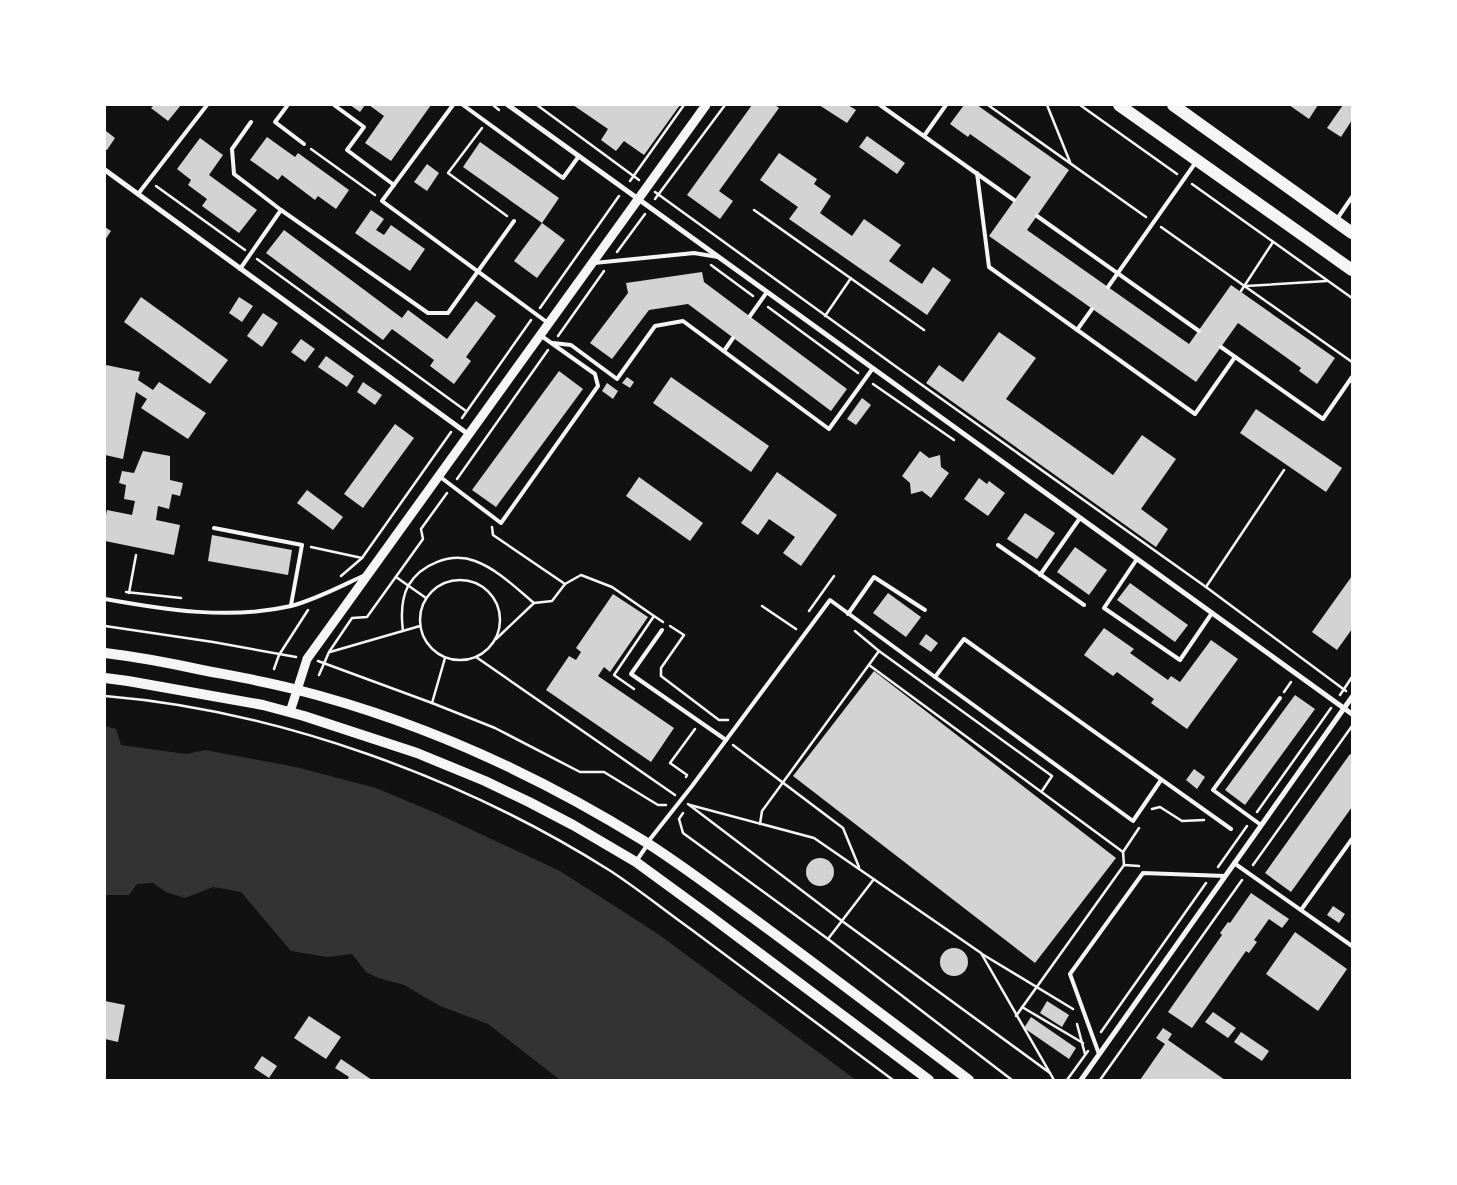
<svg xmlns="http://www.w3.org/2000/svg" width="1457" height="1185" viewBox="0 0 1457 1185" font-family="Mulish,sans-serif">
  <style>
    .water { fill: #333 }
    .building { fill: #d3d3d3 }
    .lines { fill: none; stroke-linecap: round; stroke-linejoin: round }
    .path { stroke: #f5f5f5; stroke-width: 2.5 }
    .service { stroke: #f5f5f5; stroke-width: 4 }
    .minor { stroke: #f5f5f5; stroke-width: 5 }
    .tertiary { stroke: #f5f5f5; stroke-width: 9 }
    .secondary { stroke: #f5f5f5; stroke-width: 10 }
    .primary { stroke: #f5f5f5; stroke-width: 12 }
  </style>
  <rect width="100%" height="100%" fill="#111"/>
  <!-- water -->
  <path class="water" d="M105,726L116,729L121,745L186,754L205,750L296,767L376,788L438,814L560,871L658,934L856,1080H560L488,1024L440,1006L404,985L378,978L366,972L352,954L327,957L291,951L241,892L213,887L185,898L166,892L153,883L137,884L129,895H105Z"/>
  <!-- building -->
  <g class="building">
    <path d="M154,105H181L168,121L151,108Z"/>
    <path d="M350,105H365L360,112Z"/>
    <path d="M369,105H431L391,161L365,143L384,116Z"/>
    <path d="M573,105H680L644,155L624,141L616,151L601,140L608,129Z"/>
    <path d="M752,105H775L779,108L719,191L733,201L720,219L687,195Z"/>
    <path d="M819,105H848L856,110L847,123Z"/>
    <path d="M964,105H977L1069,170L1027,230L1189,344L1231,285L1335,358L1317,384L1299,371L1301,368L1238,323L1196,382L989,236L1031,177L970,134L968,137L950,124Z"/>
    <path d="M1289,105H1318L1309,119Z"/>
    <path d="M1343,105H1352V120L1341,137L1327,128Z"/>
    <path d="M106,131L115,138L107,150L105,149Z"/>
    <path d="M867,136L905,163L897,174L859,147Z"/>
    <path d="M267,137L295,157L298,153L349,190L336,209L318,196L315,200L282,175L278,180L250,160Z"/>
    <path d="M200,138L223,155L209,175L257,210L239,233L202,206L207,199L188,185L191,180L177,169Z"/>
    <path d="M480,142L559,198L542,223L565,240L537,278L514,261L542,223L463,167Z"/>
    <path d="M779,153L817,179L814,184L831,196L820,213L852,236L864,219L901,245L889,261L922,284L933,267L951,280L927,315L789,219L798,207L760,180Z"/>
    <path d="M427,164L439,173L427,191L414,182Z"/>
    <path d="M371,210L384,219L376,230L384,235L391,225L425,249L410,271L355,233Z"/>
    <path d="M105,227L111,231L105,240Z"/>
    <path d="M284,230L402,318L408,310L447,339L476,301L496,316L466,357L471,361L454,384L430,366L434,360L392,329L383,340L266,253Z"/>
    <path d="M702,272L704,282L847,389L831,411L688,304L649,310L612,359L590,343L628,293L626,283Z"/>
    <path d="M141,297L228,360L210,384L124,322Z"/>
    <path d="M239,297L253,306L242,322L229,313Z"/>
    <path d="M263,313L278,323L262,347L247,336Z"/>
    <path d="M999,332L1036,358L1006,399L1113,475L1142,435L1176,459L1141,509L1168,529L1156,547L926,383L939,365L963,382Z"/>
    <path d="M301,339L315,349L305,362L291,352Z"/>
    <path d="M326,356L354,376L347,387L318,367Z"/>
    <path d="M106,365L140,372L138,380L153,390L159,382L206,413L188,439L141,408L147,399L136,392L123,459L105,455Z"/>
    <path d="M559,371L583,389L496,507L472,490Z"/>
    <path d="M627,377L634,382L630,388L622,383Z"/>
    <path d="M671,377L769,446L751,472L653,403Z"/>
    <path d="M363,382L382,395L375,405L357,392Z"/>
    <path d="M607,383L618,391L613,399L602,391Z"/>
    <path d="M862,398L871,405L856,425L847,419Z"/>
    <path d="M1256,409L1342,468L1326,492L1240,433Z"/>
    <path d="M395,424L414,438L363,508L344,494Z"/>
    <path d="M143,451L170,456V480L183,483L180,496L172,494L169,509L158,506L156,520L180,525L174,555L105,541V520L107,510L132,515L135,501L124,499L126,485L119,483L122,471L134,473Z"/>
    <path d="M920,451L929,458L940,455L941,467L949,473L931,498L922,491L911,494L910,483L902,476Z"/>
    <path d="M777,472L837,515L801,566L783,553L795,537L769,519L758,535L741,523Z"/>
    <path d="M639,477L703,523L690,541L626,496Z"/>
    <path d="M979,478L987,484L989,481L1005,493L988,516L964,499Z"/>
    <path d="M307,490L343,517L333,530L297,503Z"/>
    <path d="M1025,513L1055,533L1037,559L1007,539Z"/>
    <path d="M212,535L292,550L288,575L208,561Z"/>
    <path d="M1075,547L1107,570L1089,595L1057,572Z"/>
    <path d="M1352,576V629L1337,650L1312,632Z"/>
    <path d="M1130,583L1188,625L1175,642L1117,600Z"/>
    <path d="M888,593L921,617L906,637L873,613Z"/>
    <path d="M613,594L648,617L610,672L604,667L598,676L674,728L651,762L546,690L569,656L576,660L581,652L576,648Z"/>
    <path d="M1104,628L1134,649L1130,653L1168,680L1171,676L1180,682L1211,640L1238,659L1187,729L1151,703L1154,699L1117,672L1113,676L1084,655Z"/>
    <path d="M926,634L938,643L931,652L919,644Z"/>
    <path d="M874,671L1116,858L1035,963L793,776Z"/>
    <path d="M1295,695L1315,709L1245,805L1225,790Z"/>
    <path d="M1350,754L1352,756V807L1291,892L1265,873Z"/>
    <path d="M1194,769L1205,777L1197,789L1186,780Z"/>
    <circle cx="820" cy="872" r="14"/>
    <path d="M1251,893L1289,919L1282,928L1269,919L1254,940L1257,942L1249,953L1246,951L1192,1028L1168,1012L1222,935L1220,933L1228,922L1230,923Z"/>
    <path d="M1333,906L1345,914L1339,923L1327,915Z"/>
    <path d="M1295,932L1347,969L1318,1011L1266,974Z"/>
    <circle cx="954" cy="962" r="14"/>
    <path d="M105,1001L125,1005L118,1042L105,1039Z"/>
    <path d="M1047,1001L1069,1015L1062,1027L1040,1013Z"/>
    <path d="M1213,1012L1236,1028L1228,1038L1205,1022Z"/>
    <path d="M309,1016L341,1037L326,1059L294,1038Z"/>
    <path d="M1031,1017L1076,1048L1069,1059L1024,1028Z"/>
    <path d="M1163,1028L1172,1034L1168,1040L1225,1080H1140L1165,1044L1156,1038Z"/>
    <path d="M1241,1032L1269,1051L1262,1061L1234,1042Z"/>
    <path d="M262,1056L277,1066L269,1078L254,1068Z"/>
    <path d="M341,1059L372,1080H347L349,1077L335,1068Z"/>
  </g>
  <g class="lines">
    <!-- path -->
    <g class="path">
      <path d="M493,105L499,110"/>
      <path d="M537,105L639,180"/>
      <path d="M988,105L1146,217"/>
      <path d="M1047,105L1070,162"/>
      <path d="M1080,105L1177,174"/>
      <path d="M482,128L448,173L507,216"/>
      <path d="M311,149L375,195"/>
      <path d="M630,181L684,105"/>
      <path d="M1192,184L1352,298"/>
      <path d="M156,186L245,250"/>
      <path d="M655,192L898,368L1206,587L1346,691"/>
      <path d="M655,199L725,105"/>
      <path d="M754,210L924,330"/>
      <path d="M1161,227L1352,362"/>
      <path d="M617,252L645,214"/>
      <path d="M257,259L466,411"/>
      <path d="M711,265L753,296"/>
      <path d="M1246,286L1327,281"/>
      <path d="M1241,291L1273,242"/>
      <path d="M768,307L858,373"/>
      <path d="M540,308L619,196"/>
      <path d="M825,316L851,278"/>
      <path d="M558,336L604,271"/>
      <path d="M873,384L954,440"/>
      <path d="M462,418L531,320"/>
      <path d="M457,479L548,350"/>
      <path d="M492,527L493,535L565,584L552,601L534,603"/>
      <path d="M311,547L362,558"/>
      <path d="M341,576L362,558L451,432"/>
      <path d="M396,577L426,598"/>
      <circle cx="460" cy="620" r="40"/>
      <path d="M565,584L581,575L612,587L654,616"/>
      <path d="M1206,587L1284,470"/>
      <path d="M126,592L181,598"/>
      <path d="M129,593L136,555"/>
      <path d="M762,606L796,629"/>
      <path d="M809,611L834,576"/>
      <path d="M105,626L213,642L296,657"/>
      <path d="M670,626L684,635L661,668V676L719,720H728"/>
      <path d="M403,631C401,616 401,600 408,586C421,564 451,552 475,561C497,569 516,588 534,603L496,639"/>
      <path d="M855,631L879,651L1052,776L1042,791"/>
      <path d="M330,652L420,626"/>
      <path d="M476,657L675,795"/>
      <path d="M318,661L432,703L495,728L580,772H604L658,805H666"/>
      <path d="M869,665L1123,852L1124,865"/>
      <path d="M274,669L279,655L308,610"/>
      <path d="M319,675L329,652L352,618L367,617L423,539L421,529L447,493"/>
      <path d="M634,689L614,675L654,616L663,622"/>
      <path d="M1284,692L1291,682"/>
      <path d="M1340,695L1352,677"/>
      <path d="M105,696C277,710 463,778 609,870C637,888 664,910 692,930C759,980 826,1030 893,1080"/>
      <path d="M432,703L445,658"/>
      <path d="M733,745L843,828L859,867"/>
      <path d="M686,777L687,775L670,763L695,729"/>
      <path d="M688,804L842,921L1050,1073"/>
      <path d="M690,805L814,838L981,953L1054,1080"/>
      <path d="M1152,809L1160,807L1182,821L1204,820"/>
      <path d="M1257,812L1331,708"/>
      <path d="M683,813L679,819L683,833L828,939L1012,1080"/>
      <path d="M760,824L762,811L879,651"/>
      <path d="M1123,852L1139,828"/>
      <path d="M1253,865L1352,726"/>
      <path d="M1218,867L1247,826"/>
      <path d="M828,939L874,879"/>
      <path d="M982,954L1073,1009"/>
      <path d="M1022,1007L1083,1043"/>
      <path d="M1016,1016L1124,865L1139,866"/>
      <path d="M1077,1024L1085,1054"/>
      <path d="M1101,1032L1206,883"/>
      <path d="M1067,1080L1088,1051"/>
      <path d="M1100,1080L1242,880"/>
    </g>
    <!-- service -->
    <g class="service">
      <path d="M334,105L364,127L347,150L394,185"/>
      <path d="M453,105L382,201L548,323"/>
      <path d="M463,105L563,178L579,156"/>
      <path d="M880,105L1014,200"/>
      <path d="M287,106L275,122L304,144"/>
      <path d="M251,122L232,149L234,174L281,210L428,313H448L514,221"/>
      <path d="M924,136L946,105"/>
      <path d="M977,173L989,267L1195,414L1235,357"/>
      <path d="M138,194L207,105"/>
      <path d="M1037,216L1199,331"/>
      <path d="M1337,219L1352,197"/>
      <path d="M594,263L694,253L718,257"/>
      <path d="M240,269L281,210"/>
      <path d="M1108,287L1196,162"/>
      <path d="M750,316L767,292"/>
      <path d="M1077,330L1092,309"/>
      <path d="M553,343L571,345L617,379L655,326L683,321L829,429L873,368"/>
      <path d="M1221,347L1323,419L1352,377"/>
      <path d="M724,351L733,338"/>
      <path d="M439,476L501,523L598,386L595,374L540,335"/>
      <path d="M214,528L302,545L291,605"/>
      <path d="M998,545L1084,605"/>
      <path d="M1137,559L1104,608L1180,660L1212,613"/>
      <path d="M1040,575L1080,518"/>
      <path d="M105,599C166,610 230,620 291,606C317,599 341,586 365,575"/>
      <path d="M848,614L874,577L925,610"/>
      <path d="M662,630L631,674L726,740"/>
      <path d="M935,677L1133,821L1161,780"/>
      <path d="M1261,825L1213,790L1280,698"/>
      <path d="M637,860L648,844L647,843L692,786L830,600L935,677L964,639L1231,829"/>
      <path d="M1234,863L1352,946"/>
      <path d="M1301,910L1352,839"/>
      <path d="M1099,1054L1070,974L1143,873L1225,876"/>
    </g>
    <!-- minor -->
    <g class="minor">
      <path d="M508,105L1352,714"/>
      <path d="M105,170L468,434"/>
      <path d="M1081,1080L1352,697"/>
    </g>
    <!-- tertiary -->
    <path class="tertiary" d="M290,712L307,659L706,105"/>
    <!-- secondary -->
    <g class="secondary">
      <path d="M105,653C138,657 170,663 202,670C233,676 263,681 294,689C417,720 536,774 644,841C682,865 717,892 753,918C825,971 897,1026 969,1080"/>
      <path d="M105,678L128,681L263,705L304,716L417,753L485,781L529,802L573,825L636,862L710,916L929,1080"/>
    </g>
    <!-- primary -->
    <g class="primary">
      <path d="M1119,105L1352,270"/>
      <path d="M1173,105L1352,233"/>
    </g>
  </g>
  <!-- border -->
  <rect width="1457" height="1185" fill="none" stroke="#ffffff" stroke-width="212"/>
</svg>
